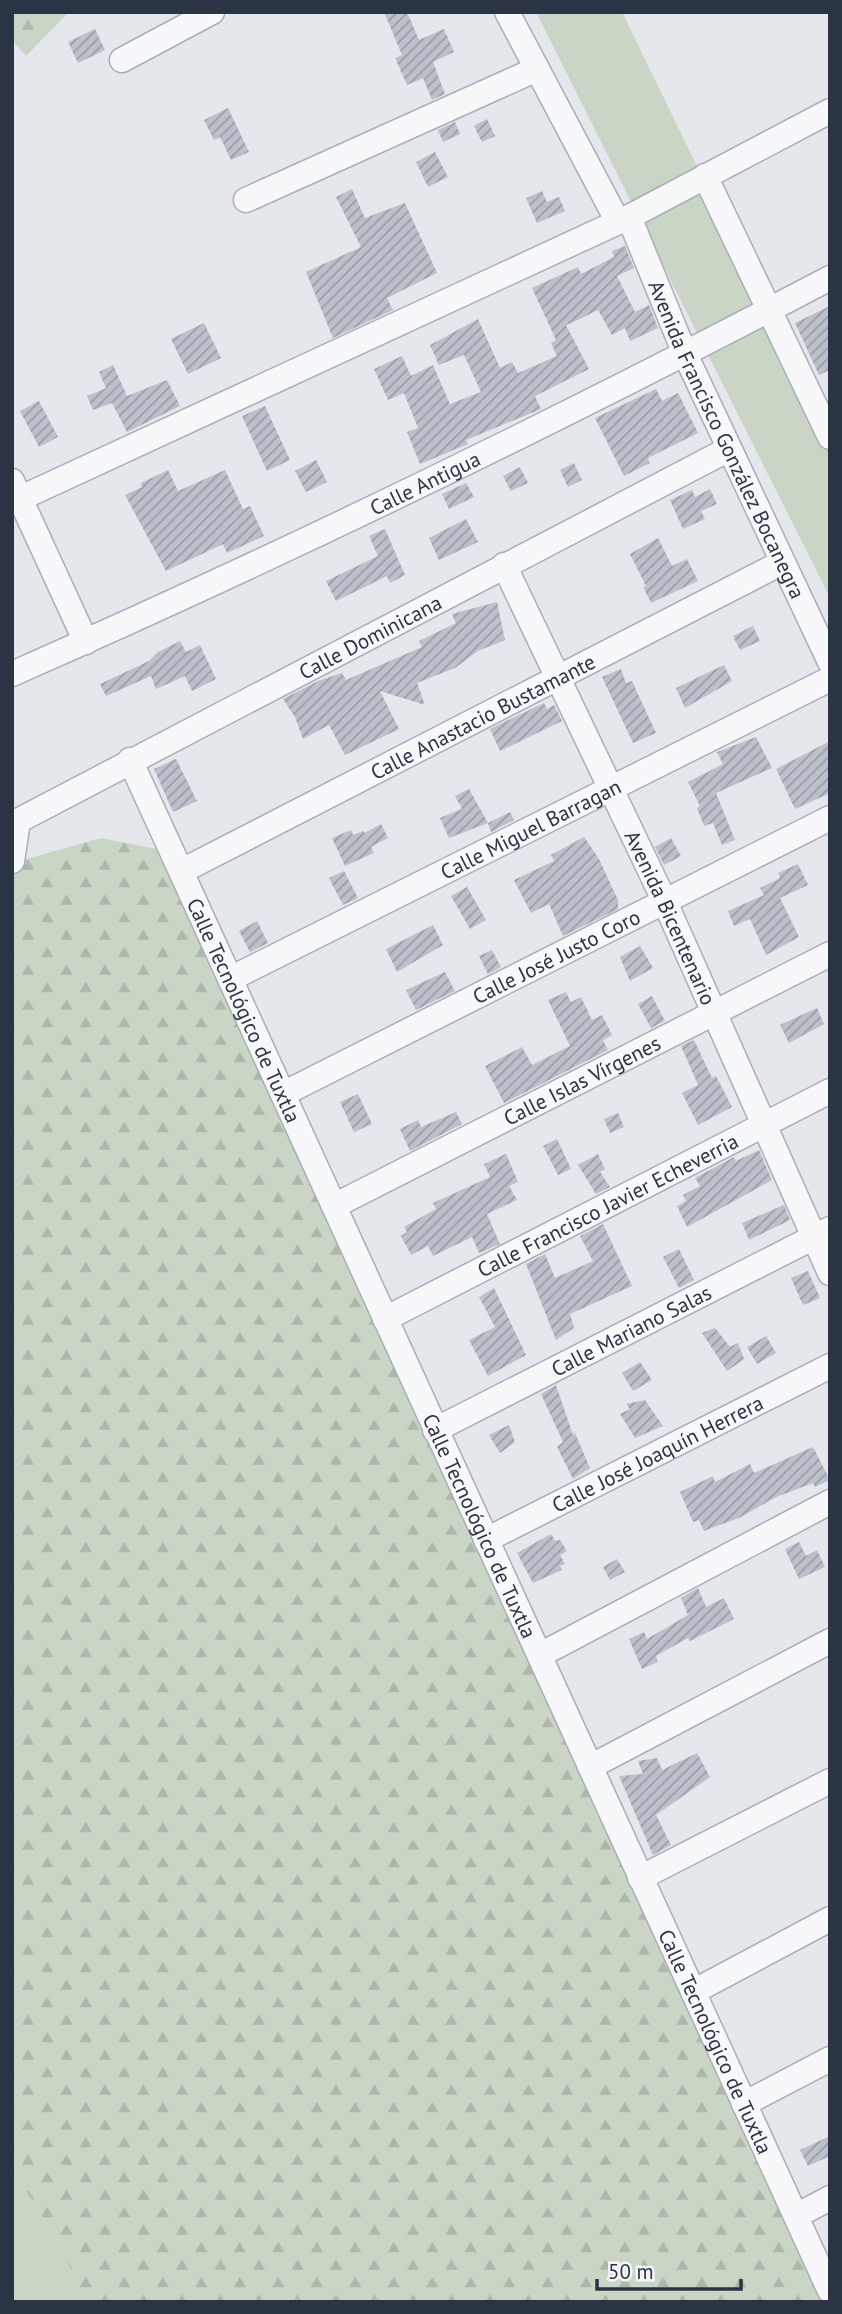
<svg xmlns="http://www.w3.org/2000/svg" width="842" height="2314" viewBox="0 0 842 2314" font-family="'PT Sans',sans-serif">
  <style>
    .grass { fill: #c9d6c5 }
    .forest { fill: url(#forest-firs) }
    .building { fill: url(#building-hatch) }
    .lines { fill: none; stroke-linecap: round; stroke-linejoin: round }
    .minor-casing { stroke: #a9aeb7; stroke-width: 27 }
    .minor { stroke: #f7f8fa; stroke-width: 24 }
    .labels { text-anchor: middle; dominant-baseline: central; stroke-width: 5; stroke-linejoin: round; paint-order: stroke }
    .street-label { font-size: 21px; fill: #2b3445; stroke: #f4f6f9 }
  </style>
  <defs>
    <pattern id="forest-firs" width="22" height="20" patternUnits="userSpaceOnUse" patternTransform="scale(1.75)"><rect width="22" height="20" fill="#c9d6c5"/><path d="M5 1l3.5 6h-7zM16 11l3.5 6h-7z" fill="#adb8ab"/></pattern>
    <pattern id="building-hatch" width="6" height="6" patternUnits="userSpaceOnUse" patternTransform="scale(1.75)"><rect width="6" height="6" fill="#bbc0ca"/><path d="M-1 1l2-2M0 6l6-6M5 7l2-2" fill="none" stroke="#989da6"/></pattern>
  </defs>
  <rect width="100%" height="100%" fill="#e4e7ec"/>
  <!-- grass -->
  <g class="grass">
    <path d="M536,12H622L830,440V598Z"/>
    <path d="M12,2168L60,2245L85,2302H12Z"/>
  </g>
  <!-- forest -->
  <g class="forest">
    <path d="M12,12H69L26,56L12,40Z"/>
    <path d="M101,838L162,850L823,2302H85L60,2245L12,2168V863Z"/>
  </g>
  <!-- building -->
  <g class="building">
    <path d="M384,12H407L419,40L444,29L454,52L433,62L445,94L432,100L423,78L407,85L395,58L402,55Z"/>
    <path d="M95,29L105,50L78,63L68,42Z"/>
    <path d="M228,108L249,152L231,160L220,137L214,140L204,120Z"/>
    <path d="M487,119L495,136L482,142L474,126Z"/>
    <path d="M455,122L460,134L443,142L438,130Z"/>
    <path d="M435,152L448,177L428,187L416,162Z"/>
    <path d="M352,189L365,218L405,203L437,273L387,298L393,310L333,338L306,272L361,247L336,197Z"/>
    <path d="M542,191L547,202L559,197L565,211L537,223L526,198Z"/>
    <path d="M625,246L634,268L617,276L635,312L649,305L658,328L630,341L625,328L612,335L598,310L569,324L566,325L589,369L535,396L541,409L466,440L468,444L420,464L407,432L418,428L404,393L388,400L374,369L402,356L411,376L433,365L450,404L481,392L464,355L439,365L430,345L478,319L500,368L512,362L518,373L557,356L551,343L556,340L532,288L578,267L581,274L614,257L612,251Z"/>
    <path d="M830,306V370L819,375L795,323Z"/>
    <path d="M204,323L221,358L188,374L171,339Z"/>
    <path d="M113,365L127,396L167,380L180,406L127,432L112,403L93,410L87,396L106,388L99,372Z"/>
    <path d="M656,389L662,401L678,393L698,433L648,458L650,463L624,476L595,418Z"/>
    <path d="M39,401L58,437L39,447L20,411Z"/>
    <path d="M265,406L290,460L267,471L242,416Z"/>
    <path d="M316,460L327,482L306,492L295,471Z"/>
    <path d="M574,463L582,480L568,487L560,470Z"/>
    <path d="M520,467L528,483L511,491L503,476Z"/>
    <path d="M168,470L178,491L225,470L243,509L250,506L264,536L227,553L223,544L166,571L125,495L142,487L141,483Z"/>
    <path d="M466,483L474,497L449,509L442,494Z"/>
    <path d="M710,489L717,504L701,511L705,519L683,529L670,500L692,490L695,497Z"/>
    <path d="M466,519L478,542L439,560L429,538Z"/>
    <path d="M385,529L405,575L390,583L387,576L336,601L326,581L378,556L369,536Z"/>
    <path d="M658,538L672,566L687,559L698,581L651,603L643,587L646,586L630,554Z"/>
    <path d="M497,602L505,640L478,651L455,668L417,683L425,705L380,691L399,729L345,755L329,725L303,739L295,717L283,699L318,681L342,673L346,680L422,647L419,641L456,623L452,614Z"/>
    <path d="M753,626L760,641L740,650L733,636Z"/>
    <path d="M180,641L186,652L200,645L216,679L192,691L185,676L156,689L151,676L106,696L100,684L149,661L158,652Z"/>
    <path d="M724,665L732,681L685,708L676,688Z"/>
    <path d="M621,669L626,683L632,681L656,733L633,743L602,677Z"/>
    <path d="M544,703L547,709L554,705L562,721L500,751L490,729Z"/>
    <path d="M756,737L772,768L716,793L735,840L722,845L713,823L704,826L697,808L700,806L688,782L723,764L717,752Z"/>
    <path d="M830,741V793L795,809L776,769Z"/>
    <path d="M176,759L197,801L173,812L154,769Z"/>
    <path d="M469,789L488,823L449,838L440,818L462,809L455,796Z"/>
    <path d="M510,812L514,820L491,832L488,823Z"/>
    <path d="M381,824L388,838L371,847L374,853L345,866L332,838L351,830L353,835L363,831L365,833Z"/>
    <path d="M584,837L599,859L618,900V909L563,936L549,904L531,913L514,880L554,861L551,855Z"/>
    <path d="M671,838L681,856L664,865L655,847Z"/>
    <path d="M798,864L808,885L780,898L799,937L766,955L750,919L734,926L728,911L764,895L760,888L780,878L778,873Z"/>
    <path d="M344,871L358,898L343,905L329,878Z"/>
    <path d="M467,887L486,920L470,929L451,896Z"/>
    <path d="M257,921L268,943L250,952L239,931Z"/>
    <path d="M433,925L443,945L397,972L386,949Z"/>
    <path d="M640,946L653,968L630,981L620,957Z"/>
    <path d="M492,950L501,967L488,974L479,956Z"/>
    <path d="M445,972L455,991L416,1010L406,990Z"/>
    <path d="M566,992L571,1002L581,997L592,1020L602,1015L612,1035L603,1040L608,1050L504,1103L485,1066L522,1047L532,1065L570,1046L548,1000Z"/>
    <path d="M652,996L665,1021L651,1028L638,1004Z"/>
    <path d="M817,1008L824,1024L789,1043L780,1025Z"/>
    <path d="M694,1040L712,1078L716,1076L732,1107L698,1125L682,1093L698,1085L681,1046Z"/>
    <path d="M358,1094L372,1124L354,1132L340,1102Z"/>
    <path d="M456,1112L462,1124L410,1151L400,1129L418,1120L421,1127Z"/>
    <path d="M618,1113L624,1127L610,1133L604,1119Z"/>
    <path d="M557,1139L571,1169L558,1175L543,1146Z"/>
    <path d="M759,1150L772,1180L687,1227L677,1206L686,1201L683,1195L700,1186L695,1178L734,1157L736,1161Z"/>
    <path d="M506,1154L518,1182L509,1186L517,1200L487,1214L500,1244L479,1253L472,1237L433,1256L428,1246L411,1255L401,1236L407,1232L404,1227L436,1209L433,1203L490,1177L484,1164Z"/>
    <path d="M598,1154L605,1169L600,1172L610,1187L596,1194L578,1165Z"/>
    <path d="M784,1205L790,1220L749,1240L742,1223Z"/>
    <path d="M603,1224L632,1286L570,1314L574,1328L556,1340L526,1264L545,1254L555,1278L593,1261L580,1236Z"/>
    <path d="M679,1249L694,1280L679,1288L663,1257Z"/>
    <path d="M808,1271L820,1298L803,1305L791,1278Z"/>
    <path d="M494,1288L526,1355L488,1376L469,1340L495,1327L479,1297Z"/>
    <path d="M715,1328L730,1347L738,1343L744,1359L727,1371L702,1333Z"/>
    <path d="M766,1336L776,1353L757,1364L747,1347Z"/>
    <path d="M640,1362L652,1380L633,1391L622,1373Z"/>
    <path d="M556,1385L573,1435L575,1433L590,1468L573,1479L557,1447L563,1442L541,1394Z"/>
    <path d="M645,1400L663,1426L635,1438L620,1414L630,1409L626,1404Z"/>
    <path d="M509,1425L515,1442L500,1453L489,1435Z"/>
    <path d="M813,1447L830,1480L815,1487L813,1483L774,1498L741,1517L704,1531L699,1520L693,1522L680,1492L713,1476L715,1482L750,1464L754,1473Z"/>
    <path d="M551,1534L555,1541L560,1540L567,1551L560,1555L565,1564L560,1566L562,1570L533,1583L517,1553Z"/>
    <path d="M799,1542L806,1556L817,1550L825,1567L799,1579L785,1549Z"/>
    <path d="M617,1559L625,1572L610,1580L603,1567Z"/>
    <path d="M698,1588L706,1607L724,1598L734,1619L690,1641L688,1638L656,1656L658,1662L642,1669L629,1639L644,1632L647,1639L688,1615L681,1598Z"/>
    <path d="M697,1753L710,1777L656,1815L671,1845L653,1855L619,1776L643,1774L638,1761L657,1758L662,1770Z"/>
    <path d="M830,2136V2156L808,2166L800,2150Z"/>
  </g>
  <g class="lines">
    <!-- minor casing -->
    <g class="minor-casing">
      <g id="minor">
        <path d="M507,12L618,222"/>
        <path d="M122,60L212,12"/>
        <path d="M705,176L830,437"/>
        <path d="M246,200L537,69"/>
        <path id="s1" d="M629,217L685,354L830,662"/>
        <path d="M12,481L86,642"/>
        <path d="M21,498L629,217L830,111"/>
        <path id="s2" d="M504,565L664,900L830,1273"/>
        <path id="s3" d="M12,674C289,552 562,419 830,278"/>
        <path id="s4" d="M130,760L830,2291"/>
        <path id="s5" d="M12,824L729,449"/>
        <path d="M12,861L18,821"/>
        <path id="s6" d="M182,871L781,563"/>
        <path id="s7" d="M230,979L830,679"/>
        <path id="s8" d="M283,1094L830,818"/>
        <path id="s9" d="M334,1206L830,954"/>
        <path id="s10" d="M385,1319L830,1091"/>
        <path id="s11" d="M435,1430L830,1229"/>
        <path id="s12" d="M486,1540L830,1366"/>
        <path d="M540,1655L830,1502"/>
        <path d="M590,1767L830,1641"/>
        <path d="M640,1878L830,1781"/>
        <path d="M693,1992L830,1919"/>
        <path d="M744,2104L830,2059"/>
        <path d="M796,2216L830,2198"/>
      </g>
    </g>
    <!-- minor -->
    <use href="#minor" class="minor"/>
  </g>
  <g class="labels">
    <!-- street labels -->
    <g class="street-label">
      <text stroke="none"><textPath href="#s1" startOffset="243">Avenida Francisco González Bocanegra</textPath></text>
      <text stroke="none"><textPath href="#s3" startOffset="455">Calle Antigua</textPath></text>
      <text stroke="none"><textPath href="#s5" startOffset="404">Calle Dominicana</textPath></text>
      <text stroke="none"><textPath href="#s6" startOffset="338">Calle Anastacio Bustamante</textPath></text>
      <text stroke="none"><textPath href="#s7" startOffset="336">Calle Miguel Barragan</textPath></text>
      <text stroke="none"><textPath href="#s2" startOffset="390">Avenida Bicentenario</textPath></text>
      <text stroke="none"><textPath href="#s8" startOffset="306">Calle José Justo Coro</textPath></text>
      <text stroke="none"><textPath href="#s4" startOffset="275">Calle Tecnológico de Tuxtla</textPath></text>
      <text stroke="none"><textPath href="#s9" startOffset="278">Calle Islas Vírgenes</textPath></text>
      <text stroke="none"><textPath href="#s10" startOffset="250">Calle Francisco Javier Echeverria</textPath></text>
      <text stroke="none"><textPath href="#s11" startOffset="220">Calle Mariano Salas</textPath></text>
      <text stroke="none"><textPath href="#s12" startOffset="192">Calle José Joaquín Herrera</textPath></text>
      <text stroke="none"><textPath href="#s4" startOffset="842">Calle Tecnológico de Tuxtla</textPath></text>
      <text stroke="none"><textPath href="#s4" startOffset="1409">Calle Tecnológico de Tuxtla</textPath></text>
    </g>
  </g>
  <!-- border -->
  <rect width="842" height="2314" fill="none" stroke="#2b3445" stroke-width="28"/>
  <!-- scale -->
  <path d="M597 2279v10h144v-10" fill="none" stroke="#2b3445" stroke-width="3.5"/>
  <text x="608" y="2279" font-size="21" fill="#2b3445" stroke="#f4f6f9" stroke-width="5" paint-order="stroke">50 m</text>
</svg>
